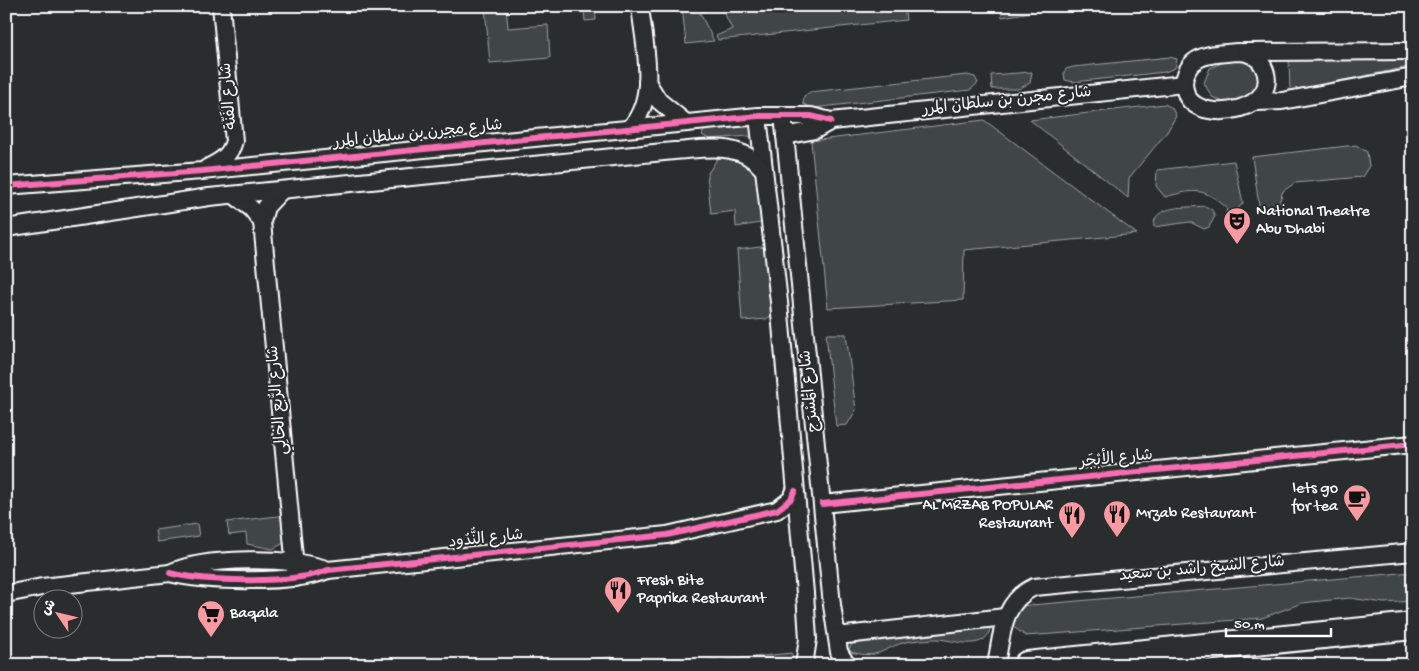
<svg xmlns="http://www.w3.org/2000/svg" width="1419" height="671" viewBox="0 0 1419 671" font-family="'Gochi Hand','Playpen Sans Arabic',sans-serif">
  <style>
    .green { fill: #414445; stroke: #a0a2a2 }
    .lines { fill: none; stroke-linecap: round; stroke-linejoin: round }
    .minor-casing { stroke: #fff; stroke-width: 20 }
    .primary-casing { stroke: #fff; stroke-width: 30 }
    .minor { stroke: #2a2d2e; stroke-width: 16 }
    .primary { stroke: #2a2d2e; stroke-width: 26 }
    .cycleway-casing { stroke: #2a2d2e; stroke-width: 9 }
    .cycleway { stroke: #f96db3; stroke-width: 6 }
    .labels { text-anchor: middle; dominant-baseline: central; stroke-width: 4; stroke-linejoin: round; paint-order: stroke }
    .street-label { font-size: 16px; fill: #fff; stroke: #2a2d2e }
    .poi-label { font-size: 16px; fill: #fff; stroke: #2a2d2e; text-anchor: start }
  </style>
  <rect width="100%" height="100%" fill="#2a2d2e"/>
  <filter id="ink" filterUnits="userSpaceOnUse"><feTurbulence type="fractalNoise" baseFrequency=".02" numOctaves="2"/><feDisplacementMap in="SourceGraphic" scale="10" xChannelSelector="R" yChannelSelector="G"/><feConvolveMatrix kernelMatrix="1 2 1 2 8 2 1 2 1" color-interpolation-filters="sRGB"/></filter>
  <g filter="url(#ink)">
    <!-- green -->
    <g class="green">
      <path d="M485,6H506L508,28L548,25L550,58L490,63Z"/>
      <path d="M577,6H595L596,20L585,21L584,10H577Z"/>
      <path d="M682,6H715L700,13L714,41L686,44Z"/>
      <path d="M721,6H904L906,20L718,40L716,36L732,29Z"/>
      <path d="M1000,6H1031V12L1002,17Z"/>
      <path d="M1170,57L1177,59L1175,68L1165,72L1074,82L1065,80L1064,73L1066,69L1073,67Z"/>
      <path d="M1349,59H1413V66L1290,91L1289,60Z"/>
      <path d="M1245,60L1260,66L1266,77L1252,100L1224,102L1212,97L1204,83L1210,68L1222,63Z"/>
      <path d="M1032,72L1030,83L1018,89H992L991,75Z"/>
      <path d="M967,75L975,77L978,83L970,90L813,108L803,104L804,96L810,92Z"/>
      <path d="M1165,104L1172,108L1176,116L1167,132L1129,178L1128,198L1030,120Z"/>
      <path d="M984,120L1137,234L964,250L963,300L828,308L811,141Z"/>
      <path d="M760,126L753,139L749,136L709,139L702,135L704,130Z"/>
      <path d="M1356,145L1367,152L1369,166L1362,177L1295,183L1283,191L1276,212H1260L1252,157Z"/>
      <path d="M738,151L759,160L766,222L736,227L735,211L711,214L707,175L717,159Z"/>
      <path d="M1234,161L1243,203L1224,224L1227,208C1203,187 1195,189 1165,197L1156,186L1157,170Z"/>
      <path d="M1205,206L1212,210L1215,216L1209,227L1204,229L1190,222L1154,227C1152,204 1188,208 1205,206Z"/>
      <path d="M760,247L768,249L776,313L766,319L742,321L737,250Z"/>
      <path d="M826,334H846L856,410L847,425L836,426Z"/>
      <path d="M286,515L289,540L273,549L247,544L246,533L229,535L227,522Z"/>
      <path d="M197,524L199,536L157,542L155,530Z"/>
      <path d="M1413,572V601L1384,603L1350,598L1302,603L1262,618L1026,636L1012,626L1020,606Z"/>
      <path d="M6,612L12,665H6Z"/>
      <path d="M982,623L991,627C989,632 988,637 983,640C968,648 948,638 933,639C924,640 915,640 906,642C883,648 879,660 851,652L849,649L852,644Z"/>
      <path d="M791,653L795,660L790,665H680Z"/>
      <path d="M613,657L619,665H520Z"/>
    </g>
    <g class="lines">
      <!-- minor casing -->
      <g class="minor-casing">
        <g id="minor">
          <path d="M1238,52C1249,52 1258,57 1263,66C1285,109 1203,126 1187,96C1184,89 1183,81 1186,74C1193,52 1219,54 1238,52Z"/>
          <path d="M1245,52L1413,51"/>
          <path d="M647,82L659,101L686,123"/>
          <path d="M1256,102L1282,101L1413,77"/>
          <path d="M783,115L832,605L839,652L847,665"/>
          <path d="M758,116L779,302L805,593L808,639L804,665"/>
          <path d="M630,128C659,96 644,46 640,6"/>
          <path d="M785,136L815,130L831,121L1184,84"/>
          <path d="M207,168C221,161 230,156 234,141L221,6"/>
          <path d="M6,186L202,171L758,116H811L831,121"/>
          <path d="M281,191L266,207L262,222L296,578"/>
          <path d="M234,195L252,209L262,222"/>
          <path d="M6,228L209,197L674,151C707,149 740,141 763,169"/>
          <path d="M822,504L1413,444"/>
          <path d="M170,573C205,582 295,584 328,570L667,535L777,510L791,499L795,491"/>
          <path d="M6,594L42,587L170,573C202,557 294,556 328,570"/>
          <path d="M837,636L1005,617"/>
          <path d="M996,665C1002,634 1002,602 1034,587L1413,552"/>
        </g>
      </g>
      <!-- primary casing -->
      <g class="primary-casing">
        <path id="primary" d="M1027,665L1413,626"/>
      </g>
      <!-- minor -->
      <use href="#minor" class="minor"/>
      <!-- primary -->
      <use href="#primary" class="primary"/>
      <!-- cycleway casing -->
      <g class="cycleway-casing">
        <g id="cycleway">
          <path d="M6,186L202,171L758,116H811L831,121"/>
          <path d="M822,504L1413,444"/>
          <path d="M170,573C205,582 295,584 328,570L667,535L777,510L791,499L795,491"/>
        </g>
      </g>
      <!-- cycleway -->
      <use href="#cycleway" class="cycleway"/>
    </g>
  </g>
  <!-- icons -->
  <defs>
    <g id="theatre-pin" transform="scale(1.4375)"><path d="M0 17L-7.5 6A9.5 9.5 0 1 1 7.5 6Z" fill="#ff9aa2" stroke="#2a2d2e"/><path d="M-5-5.5Q0-4 5-5.5V0Q5 5 0 6Q-5 5-5 0ZM-3.3-2.5H-1v1.5H-3.3ZM1-2.5H3.3v1.5H1ZM-2.8 1Q0 5.5 2.8 1Z" fill="#111"/></g>
    <g id="cafe-pin" transform="scale(1.4375)"><path d="M0 17L-7.5 6A9.5 9.5 0 1 1 7.5 6Z" fill="#ff9aa2" stroke="#2a2d2e"/><path d="M-5.5-4.5H6V0H3Q3 3.5 0 3.5H-2.5Q-5.5 3.5-5.5 0ZM3-3.2v2h1.7v-2ZM-6 4.5H4V6H-6Z" fill="#111"/></g>
    <g id="restaurant-pin" transform="scale(1.4375)"><path d="M0 17L-7.5 6A9.5 9.5 0 1 1 7.5 6Z" fill="#ff9aa2" stroke="#2a2d2e"/><path d="M-5-6h1v4h1v-4h1v4h1v-4h1v5L-1.5 .5V6h-2V.5L-5-1ZM5-6V6H3V1.5H1.5Q1.5-4 5-6Z" fill="#111"/></g>
    <g id="supermarket-pin" transform="scale(1.4375)"><path d="M0 17L-7.5 6A9.5 9.5 0 1 1 7.5 6Z" fill="#ff9aa2" stroke="#2a2d2e"/><path d="M-6-5.5h2.5l.6 2H6L4.5 2H-2.5L-4.4-4H-6ZM-1.5 3.2a1.3 1.3 0 1 0 .1 0ZM3 3.2a1.3 1.3 0 1 0 .1 0Z" fill="#111"/></g>
  </defs>
  <g fill-rule="evenodd">
    <use href="#theatre-pin" x="1237" y="221"/>
    <use href="#cafe-pin" x="1357" y="498"/>
    <use href="#restaurant-pin" x="1117" y="514"/>
    <use href="#restaurant-pin" x="1072" y="515"/>
    <use href="#restaurant-pin" x="618" y="590"/>
    <use href="#supermarket-pin" x="211" y="614"/>
  </g>
  <g class="labels">
    <!-- street labels -->
    <g class="street-label">
      <text transform="translate(230 96) rotate(-95)">شارع الفَنّة</text>
      <text transform="translate(1007 102) rotate(-6)">شارع مجرن بن سلطان المرر</text>
      <text transform="translate(418 135) rotate(-6)">شارع مجرن بن سلطان المرر</text>
      <text transform="translate(811 391) rotate(-96)">شارع المَسْرَج</text>
      <text transform="translate(279 400) rotate(-95)">شارع الرُّبع الخالِي</text>
      <text transform="translate(1116 460) rotate(-6)">شارع الأبْجَر</text>
      <text transform="translate(486 540) rotate(-6)">شارع النُّدُود</text>
      <text transform="translate(1202 570) rotate(-5)">شارع الشيخ راشد بن سعيد</text>
    </g>
    <!-- poi labels -->
    <g class="poi-label">
      <text x="1256" y="212">National Theatre<tspan x="1256" dy="18">Abu Dhabi</tspan></text>
      <text x="1338" y="489" text-anchor="end">lets go<tspan x="1338" dy="18">for tea</tspan></text>
      <text x="1053" y="506" text-anchor="end">AL MRZAB POPULAR<tspan x="1053" dy="18">Restaurant</tspan></text>
      <text x="1136" y="514">Mrzab Restaurant</text>
      <text x="637" y="581">Fresh Bite<tspan x="637" dy="18">Paprika Restaurant</tspan></text>
      <text x="230" y="614">Baqala</text>
    </g>
  </g>
  <!-- margin -->
  <rect width="1419" height="671" fill="none" stroke="#2a2d2e" stroke-width="25"/>
  <rect x="12" y="12" width="1394" height="646" fill="none" stroke="#fff" stroke-width="2" filter="url(#ink)"/>
  <!-- north arrow -->
  <g transform="translate(58 614) rotate(305)"><circle r="24" fill="#2a2d2e" stroke="#7f8182"/>
  <path d="M0-4L9 19L0 12L-9 19Z" fill="#ff9aa2"/>
  <text y="-8" font-size="14" font-weight="bold" text-anchor="middle" fill="#ffffff">ش</text>
  </g>
  <!-- scale -->
  <path d="M1226 628v8h105v-8" fill="none" stroke="#ffffff" stroke-width="2.5"/>
  <text x="1234" y="628" font-size="15" fill="#ffffff" stroke="#2a2d2e" stroke-width="4" paint-order="stroke">50 m</text>
</svg>
